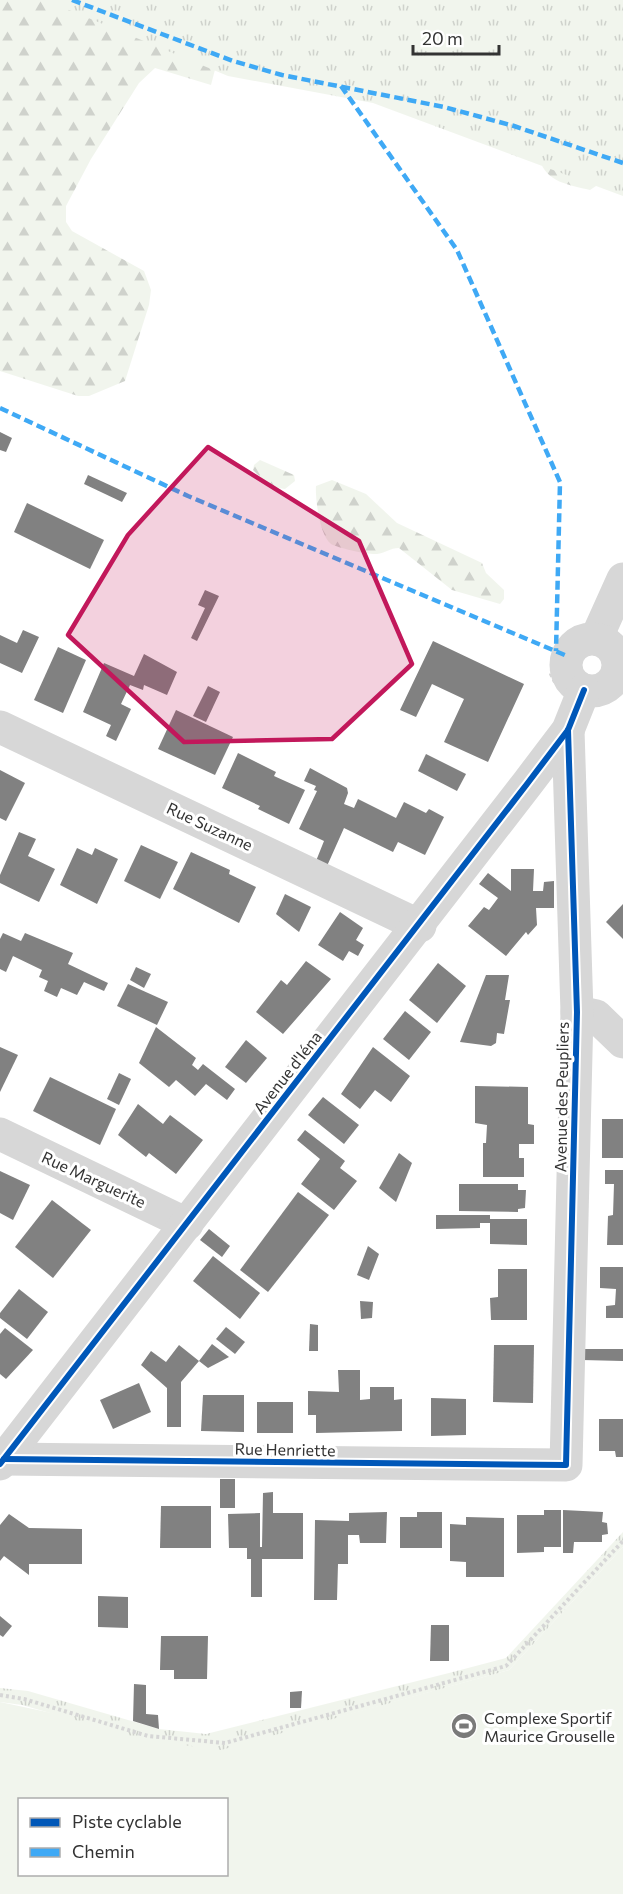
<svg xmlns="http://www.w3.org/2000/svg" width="623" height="1894" viewBox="0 0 623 1894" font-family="Commissioner,sans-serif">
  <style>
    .green { fill: #f1f5ed; fill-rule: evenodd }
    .forest { fill: url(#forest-firs) }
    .park { fill: url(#park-tufts) }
    .building { fill: #818181 }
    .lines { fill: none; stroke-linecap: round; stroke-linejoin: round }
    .path { stroke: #d6d6d6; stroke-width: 4; stroke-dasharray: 3 3; stroke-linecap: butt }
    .minor { stroke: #d7d7d7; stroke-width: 33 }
    .quiet { stroke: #3fa9f5; stroke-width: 4.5; stroke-dasharray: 9 4.5; stroke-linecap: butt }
    .cycleway-casing { stroke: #fff; stroke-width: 10 }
    .cycleway { stroke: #0057b8; stroke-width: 6 }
    .marked { fill: #c2185b; fill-opacity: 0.2; stroke: #c2185b; stroke-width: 4.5; stroke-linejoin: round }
    .labels { text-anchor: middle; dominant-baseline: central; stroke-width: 6; stroke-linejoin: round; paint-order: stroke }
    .street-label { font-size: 16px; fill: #333; stroke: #fff }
    .poi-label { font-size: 16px; fill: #333; stroke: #fff; text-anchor: start }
  </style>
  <defs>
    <pattern id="forest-firs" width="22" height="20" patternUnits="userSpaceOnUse" patternTransform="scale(1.5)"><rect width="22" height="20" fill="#f1f5ed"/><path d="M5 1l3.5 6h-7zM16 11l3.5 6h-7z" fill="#cfd2cc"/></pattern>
    <pattern id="park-tufts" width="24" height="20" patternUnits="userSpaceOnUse" patternTransform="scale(1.5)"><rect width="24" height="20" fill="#f1f5ed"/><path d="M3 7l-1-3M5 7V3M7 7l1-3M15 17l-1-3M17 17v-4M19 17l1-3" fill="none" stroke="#cfd2cc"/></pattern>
  </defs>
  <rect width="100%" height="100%" fill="#fff"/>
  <!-- green -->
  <path class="green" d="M623,1547V1894H0V1702L221,1749L509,1670ZM20,1800H226V1874H20Z"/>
  <!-- forest -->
  <g class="forest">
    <path d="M0,0H233L211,85L155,68L139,83L91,159L66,206V222L72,231L144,271L151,290L149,305L125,381L89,396H78L0,371Z"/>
    <path d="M540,160L602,182L590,190C569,185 546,182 540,160Z"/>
    <path d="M260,460L294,475L295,481L285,489C271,488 262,479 253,470L254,465Z"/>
    <path d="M332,480L366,494L397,523L482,563L486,573L504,590V599L500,604L452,590L399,548C390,548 385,553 377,554C369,555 338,548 331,544C320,536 315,499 316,486Z"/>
  </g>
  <!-- park -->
  <g class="park">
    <path d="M45,0H623V196L373,103L228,76Z"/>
    <path d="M623,1532V1547L509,1670L221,1750L145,1740L22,1705L0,1702V1688L28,1691L159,1729L206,1734L449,1673L506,1658Z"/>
  </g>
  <!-- building -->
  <g class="building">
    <path d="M0,432L12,438L6,452L0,450Z"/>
    <path d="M88,475L127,493L122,502L84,484Z"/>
    <path d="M27,503L104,540L90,569L14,532Z"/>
    <path d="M205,590L219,596L197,641L191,638L205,608L198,605Z"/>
    <path d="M23,630L39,637L22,673L0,663V635L17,643Z"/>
    <path d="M433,641L524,684L488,762L444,742L464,699L432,684L416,717L400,710Z"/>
    <path d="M58,647L86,660L63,713L34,700Z"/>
    <path d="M144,654L177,672L167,695L144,685L143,690L130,685L121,704L131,709L116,741L106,736L111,725L83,712L104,663L134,676Z"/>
    <path d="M208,686L220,692L206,722L193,716Z"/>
    <path d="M176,710L233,737L215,775L158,749Z"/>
    <path d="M238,753L276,772L274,776L305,790L289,824L258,809L260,806L222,788Z"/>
    <path d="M426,754L466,774L457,791L418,771Z"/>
    <path d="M310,768L347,788L348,793L344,804L354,808L358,799L396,818L404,802L426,813L429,809L444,817L425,855L398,842L393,852L344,828L327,866L316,861L324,841L299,829L317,791L314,790L316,786L304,781Z"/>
    <path d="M0,770L25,783L6,821L0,818Z"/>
    <path d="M19,832L36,839L28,856L55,869L39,902L0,883V875Z"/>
    <path d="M141,845L178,862L160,899L124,881Z"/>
    <path d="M77,848L92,855L95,848L118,859L97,904L60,885Z"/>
    <path d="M191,852L230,870L229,874L256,887L239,923L173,889Z"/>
    <path d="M511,869H534L533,891H543L544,882L554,881V908H536L537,925L528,935L526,932L506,956L468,926L484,907L489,910L498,898L479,884L488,873L511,891Z"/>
    <path d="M285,894L311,907L299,932L276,914Z"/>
    <path d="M623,904V939L606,922Z"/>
    <path d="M340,912L363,928L356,940L364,945L358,956L349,951L343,961L318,945Z"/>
    <path d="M3,933L21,941L25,933L73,953L68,964L108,983L104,991L84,982L77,995L61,988L57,997L44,991L48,981L39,977L42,970L13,956L6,972L0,969V939Z"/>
    <path d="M306,961L331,979L283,1034L256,1012L281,980L287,985Z"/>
    <path d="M438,963L466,986L437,1023L409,1000Z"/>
    <path d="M136,967L151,974L144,988L130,980Z"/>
    <path d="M486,975H509L505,1000H510L504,1034L497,1033L496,1043L491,1046L460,1042Z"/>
    <path d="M128,984L168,1002L157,1025L117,1006Z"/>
    <path d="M405,1011L431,1032L409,1060L383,1039Z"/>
    <path d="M156,1027L196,1058L192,1065L198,1070L203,1064L235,1089L227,1100L206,1084L195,1096L176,1080L169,1087L139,1063Z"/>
    <path d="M246,1040L267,1058L246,1083L225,1067Z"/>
    <path d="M0,1047L18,1055L0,1092Z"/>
    <path d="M373,1047L410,1076L391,1102L375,1090L360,1109L341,1094Z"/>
    <path d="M119,1073L131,1079L119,1105L107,1099Z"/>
    <path d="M50,1077L116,1109L100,1145L33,1111Z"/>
    <path d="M475,1086L528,1087V1124L534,1125V1144H519V1158H524V1177H483V1143H486L487,1125L475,1123Z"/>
    <path d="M323,1097L359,1125L344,1144L308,1115Z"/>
    <path d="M138,1104L163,1124L170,1115L203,1140L176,1174L149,1153L146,1157L118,1135Z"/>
    <rect x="602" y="1119" width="21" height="39"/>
    <path d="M305,1130L345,1161L340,1168L357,1181L334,1210L301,1184L320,1159L297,1140Z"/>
    <path d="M399,1153L412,1163L396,1202L379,1188Z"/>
    <path d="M605,1170H623V1245H607L608,1216L613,1215L614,1184H605Z"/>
    <path d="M0,1171L30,1185L13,1220L0,1213Z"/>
    <path d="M459,1184H518V1190H526L525,1208L518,1209V1212L459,1211Z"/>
    <path d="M298,1192L329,1215L268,1292L240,1270Z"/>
    <path d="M52,1200L91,1230L53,1278L15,1247Z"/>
    <path d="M436,1215H490V1219H527V1245L490,1244V1223H480V1228L436,1229Z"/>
    <path d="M209,1229L230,1246L222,1257L200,1240Z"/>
    <path d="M368,1246L379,1254L369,1280L357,1275Z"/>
    <path d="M213,1256L260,1293L240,1319L193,1281Z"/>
    <path d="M600,1267H623V1318H606V1306L615,1305L616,1289L600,1288Z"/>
    <path d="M498,1269H527V1320H491L490,1298L498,1297Z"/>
    <path d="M19,1289L48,1312L27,1339L0,1318V1313Z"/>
    <path d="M360,1301L373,1302L372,1318L361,1319Z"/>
    <path d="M310,1324L318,1325V1351H309Z"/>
    <path d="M226,1327L245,1342L235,1354L216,1339Z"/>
    <path d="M5,1328L33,1350L6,1379L0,1374V1334Z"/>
    <path d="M212,1344L229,1357L208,1368L199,1361Z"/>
    <path d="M179,1345L199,1361L181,1382V1427H167V1388L141,1365L151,1351L166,1362Z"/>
    <path d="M494,1345H534L533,1403L493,1402Z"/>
    <path d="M582,1349H623V1361L582,1360Z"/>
    <path d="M338,1370H360V1400L370,1399V1387H394V1400L402,1399V1431L316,1433V1415H308V1391L339,1392Z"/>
    <path d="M139,1383L151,1412L113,1429L100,1400Z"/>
    <path d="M203,1395H244V1432L201,1431Z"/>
    <path d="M431,1398L466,1399V1435L431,1436Z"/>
    <rect x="257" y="1402" width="36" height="31"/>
    <path d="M599,1419H623V1457H616L615,1451H599Z"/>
    <rect x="220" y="1479" width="15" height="29"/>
    <path d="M273,1492V1513H303V1559H262V1597H251V1559H247V1548H229L228,1514L260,1513V1547H262L263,1493Z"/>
    <path d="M161,1506H211V1548H160Z"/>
    <path d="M544,1510H561V1547H544V1552L517,1553V1515H544Z"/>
    <path d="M563,1510L603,1512L602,1522L607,1523L608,1534L602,1535V1542H574L573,1553H563Z"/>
    <path d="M387,1512L386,1543H360L359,1535H348V1564H338L337,1600H314L315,1520L349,1521V1513Z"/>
    <path d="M417,1512H442V1548H400V1517H417Z"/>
    <path d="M9,1514L29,1528L82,1529V1564H29V1575L4,1556L0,1561V1525Z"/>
    <path d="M466,1517L504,1518V1577H466V1562L450,1561V1524L466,1525Z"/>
    <path d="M98,1596L128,1597V1628L98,1627Z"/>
    <path d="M0,1616L12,1626L3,1637L0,1635Z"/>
    <path d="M431,1625H449V1661H430Z"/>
    <path d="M161,1636H208L207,1679H174V1670H160Z"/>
    <path d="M134,1684L146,1685V1714L158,1715L159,1729L133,1721Z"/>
    <path d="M302,1691L301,1708H290V1692Z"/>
  </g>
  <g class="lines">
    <!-- path -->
    <g class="path">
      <path d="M555,682L551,674L556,651"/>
      <path d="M0,1695L24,1699L148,1736L225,1743L506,1666L623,1541"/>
    </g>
    <!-- minor -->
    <g class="minor">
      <path d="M596,639L623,579"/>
      <circle cx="592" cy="665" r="26"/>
      <path d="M0,727L420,926"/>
      <path d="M577,1012L596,1016L623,1042"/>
      <path d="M0,1134L187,1224"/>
      <path d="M4,1459L566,1465L577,1012L568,730"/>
      <path d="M0,1464L527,784L568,730L584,690"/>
    </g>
    <!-- quiet -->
    <g class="quiet">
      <path d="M72,0L233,61L282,75L444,107L514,126L623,163"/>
      <path d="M341,86L457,250L560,482L556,651"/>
      <path d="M0,408L188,496L567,656"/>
    </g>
    <!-- cycleway casing -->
    <g class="cycleway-casing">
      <g id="cycleway">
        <path d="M4,1459L566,1465L577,1012L568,730"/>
        <path d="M0,1464L527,784L568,730L584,690"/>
      </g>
    </g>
    <!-- cycleway -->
    <use href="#cycleway" class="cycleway"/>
  </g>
  <!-- marked area -->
  <path class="marked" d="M208,447L359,541L412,664L332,739L184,742L68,635L128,535Z"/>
  <!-- icons -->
  <defs>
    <g id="stadium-disc" transform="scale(1.35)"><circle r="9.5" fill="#7a7a7a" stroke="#fff"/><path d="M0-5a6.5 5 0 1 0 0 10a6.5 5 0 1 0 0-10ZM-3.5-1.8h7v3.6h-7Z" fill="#fff"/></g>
  </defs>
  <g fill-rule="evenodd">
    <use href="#stadium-disc" x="464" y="1726"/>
  </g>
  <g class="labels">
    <!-- street labels -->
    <g class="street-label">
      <text transform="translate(210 826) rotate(25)">Rue Suzanne</text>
      <text transform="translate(287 1072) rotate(-52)">Avenue d'Iéna</text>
      <text transform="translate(561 1097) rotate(-89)">Avenue des Peupliers</text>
      <text transform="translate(94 1179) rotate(25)">Rue Marguerite</text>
      <text transform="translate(285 1449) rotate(1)">Rue Henriette</text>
    </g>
    <!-- poi labels -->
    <g class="poi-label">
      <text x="484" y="1717">Complexe Sportif<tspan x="484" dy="18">Maurice Grouselle</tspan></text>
    </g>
  </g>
  <!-- legend -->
  <rect x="18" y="1798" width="210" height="78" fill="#ffffff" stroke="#adadad" stroke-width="1.5"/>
  <rect x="30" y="1818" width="30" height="9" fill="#0057b8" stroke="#adadad" stroke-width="1.5"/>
  <text x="72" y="1828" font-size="18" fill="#333333">Piste cyclable</text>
  <rect x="30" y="1848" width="30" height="9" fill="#3fa9f5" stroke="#adadad" stroke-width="1.5"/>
  <text x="72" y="1858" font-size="18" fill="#333333">Chemin</text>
  <!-- scale -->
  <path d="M413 45v9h86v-9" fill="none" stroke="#333333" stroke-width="3"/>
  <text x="422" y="45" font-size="18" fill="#333333" stroke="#ffffff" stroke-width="4.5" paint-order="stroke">20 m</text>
</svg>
